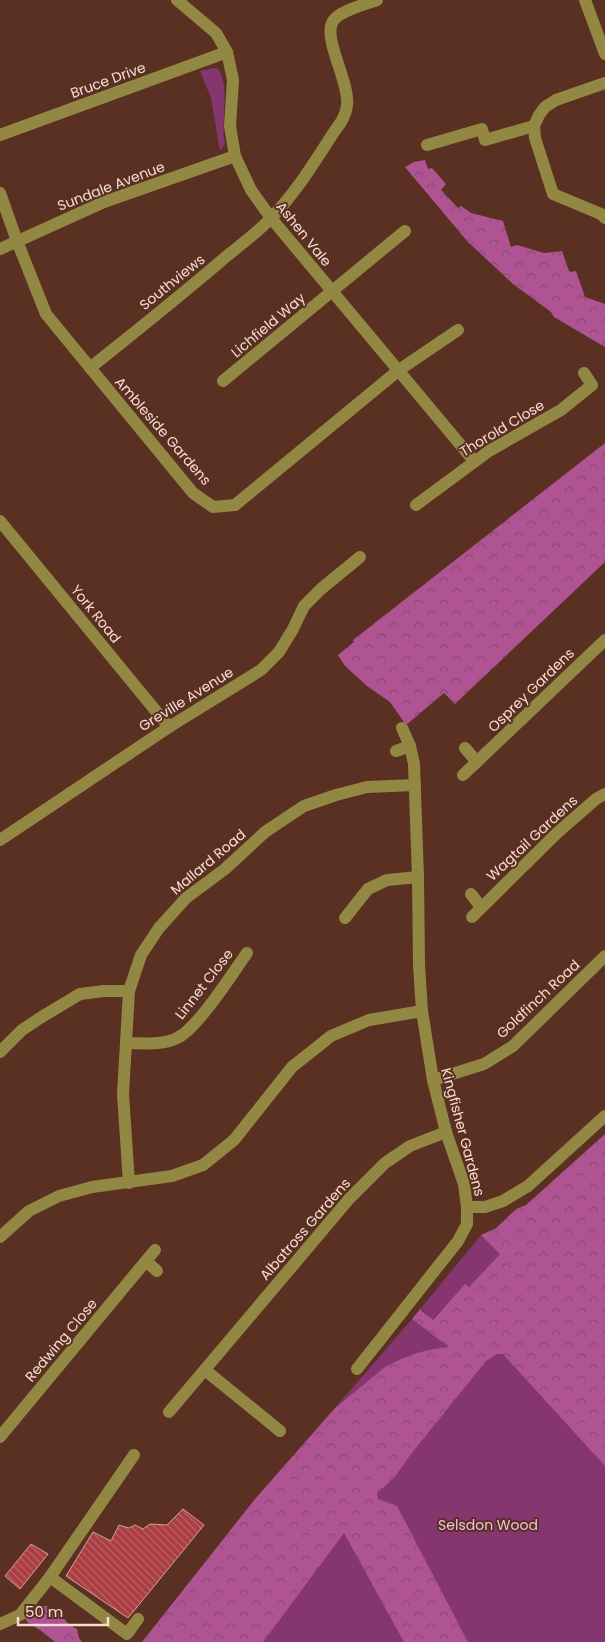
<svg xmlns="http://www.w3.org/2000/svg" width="605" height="1642" viewBox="0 0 605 1642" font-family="Poppins,sans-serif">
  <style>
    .green { fill: #86366e }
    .forest { fill: url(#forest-crowns) }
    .building { fill: url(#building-back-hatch); stroke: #d6a09e }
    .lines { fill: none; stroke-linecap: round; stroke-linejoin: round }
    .minor { stroke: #928843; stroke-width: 12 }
    .labels { text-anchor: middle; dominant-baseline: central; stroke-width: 4; stroke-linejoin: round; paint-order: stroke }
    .street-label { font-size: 14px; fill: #f8ddd3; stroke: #593021 }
    .park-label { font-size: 14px; fill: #f2c0df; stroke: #593021 }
  </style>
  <defs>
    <pattern id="forest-crowns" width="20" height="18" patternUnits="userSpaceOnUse" patternTransform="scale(1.25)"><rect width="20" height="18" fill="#b05393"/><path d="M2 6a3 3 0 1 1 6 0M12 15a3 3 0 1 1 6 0" fill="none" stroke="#874c71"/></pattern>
    <pattern id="building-back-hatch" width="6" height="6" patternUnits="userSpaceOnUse" patternTransform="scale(1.25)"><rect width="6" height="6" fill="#aa3d42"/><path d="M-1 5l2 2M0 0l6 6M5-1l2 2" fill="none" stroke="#bb6265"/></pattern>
  </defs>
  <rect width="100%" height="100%" fill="#593021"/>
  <!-- green -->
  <g class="green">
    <path d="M213,68L218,69C231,86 220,122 225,144L220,151L211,98L200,71Z"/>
    <path d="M481,1235L501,1253L469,1287L465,1285L432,1320L421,1308Z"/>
    <path d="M605,1238V1642H246L412,1432Z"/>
    <path d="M412,1319L450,1347C427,1349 406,1354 385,1367L335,1408Z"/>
  </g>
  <!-- forest -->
  <g class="forest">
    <path d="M425,160L428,169L432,168L446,184L441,190L458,208L461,206L471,213L503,221L511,247L517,245L544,253L562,251L569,271L571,272L576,271L585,297L605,304V347L554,317L551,312L513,284L467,241L405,167L414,162Z"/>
    <path d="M605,443V562L455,704L444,693L406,725L390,702L367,686L345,666L338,655L354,642L353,640Z"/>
    <path d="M605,1134V1466L503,1354H497L486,1361L411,1454L394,1478L377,1493L378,1499L397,1506L468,1642H404L344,1533L263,1642H142L255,1499L335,1408L385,1367C406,1355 426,1349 449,1347L412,1319L421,1308V1310L433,1320L465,1284L469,1287L500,1254L481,1235L496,1228L516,1209L526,1205Z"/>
    <path d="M45,1606C60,1608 63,1623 77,1629L79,1638L82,1642H55L40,1630L28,1623L24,1617L30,1608Z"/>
  </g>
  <!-- building -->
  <g class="building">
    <path d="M183,1509L204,1525L128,1618L66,1576L93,1532L111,1541L119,1525L129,1528L135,1525L143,1529L150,1524L167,1525Z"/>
    <path d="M31,1544L48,1554L20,1589L5,1576Z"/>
  </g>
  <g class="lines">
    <!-- minor -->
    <g class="minor">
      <path d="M177,0L216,33L227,52L233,80L230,126L235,156L251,190L271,218L474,461"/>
      <path d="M585,0L605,54"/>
      <path d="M605,83L556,100L545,107L539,115L534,126L535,138L553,194L601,214L605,218"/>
      <path d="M0,135L227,52"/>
      <path d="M427,145L482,129L485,140L534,126"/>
      <path d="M0,193L17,241L46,314L193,493L213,507L235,505L399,370L458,330"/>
      <path d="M0,249L104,202L235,156"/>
      <path d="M90,368C136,331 183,294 228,255C243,243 258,232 271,218C296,193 315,161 334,132C340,124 346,116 347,105C350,82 322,38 333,21C339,11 366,4 377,0"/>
      <path d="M223,381L405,231"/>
      <path d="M416,505L489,451L561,410L592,385L584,373"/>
      <path d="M0,521L169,727"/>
      <path d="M465,748L477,762"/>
      <path d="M396,751L410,746"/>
      <path d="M463,775L605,640"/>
      <path d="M0,840L169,727L261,670L279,652L293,629L304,606L321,589L360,557"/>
      <path d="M471,894L481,907"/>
      <path d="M472,917L557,833L596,799L605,794"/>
      <path d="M345,918L368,889L387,880L418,877"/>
      <path d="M126,1043C143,1043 163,1046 179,1037C199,1026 232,974 247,953"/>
      <path d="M0,1052L22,1030L40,1018L80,994L104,991H129"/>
      <path d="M433,1080L484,1064L513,1046L605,956"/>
      <path d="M129,1183L123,1094L129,991L141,955L159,928L186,898L225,869L265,832L304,806L336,795L367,787L415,785"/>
      <path d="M467,1207H485L503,1201L528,1186L605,1116"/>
      <path d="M0,1237L29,1211L59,1196L92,1187L172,1176L203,1165L234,1140L292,1067L331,1036L369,1020L422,1011"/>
      <path d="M146,1261L157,1271"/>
      <path d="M357,1369L458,1241L467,1224V1207L464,1184L446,1132L433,1080L422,1011L419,965L418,877L414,764L410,746L402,728"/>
      <path d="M205,1370L280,1431"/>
      <path d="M169,1412L349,1199L385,1163L410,1146L446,1132"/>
      <path d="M0,1437L155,1250"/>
      <path d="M50,1577L127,1634L138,1619"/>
      <path d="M0,1624L20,1615L50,1577L134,1455"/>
    </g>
  </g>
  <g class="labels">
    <!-- street labels -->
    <g class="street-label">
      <text transform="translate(108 80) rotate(-20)">Bruce Drive</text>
      <text transform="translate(111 186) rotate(-21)">Sundale Avenue</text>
      <text transform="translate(304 234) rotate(51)">Ashen Vale</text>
      <text transform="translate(172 282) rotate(-39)">Southviews</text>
      <text transform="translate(268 325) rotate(-40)">Lichfield Way</text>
      <text transform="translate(502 428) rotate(-31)">Thorold Close</text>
      <text transform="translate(163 431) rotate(49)">Ambleside Gardens</text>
      <text transform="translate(96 614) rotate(51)">York Road</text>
      <text transform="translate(531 690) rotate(-44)">Osprey Gardens</text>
      <text transform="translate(186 699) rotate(-32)">Greville Avenue</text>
      <text transform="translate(532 838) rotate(-43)">Wagtail Gardens</text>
      <text transform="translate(208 862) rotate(-40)">Mallard Road</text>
      <text transform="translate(204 984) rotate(-52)">Linnet Close</text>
      <text transform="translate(538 999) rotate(-43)">Goldfinch Road</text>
      <text transform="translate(463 1132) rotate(75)">Kingfisher Gardens</text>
      <text transform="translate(305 1229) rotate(-49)">Albatross Gardens</text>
      <text transform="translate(61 1340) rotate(-50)">Redwing Close</text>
    </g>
    <!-- park labels -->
    <g class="park-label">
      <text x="488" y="1525">Selsdon Wood</text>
    </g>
  </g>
  <!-- scale -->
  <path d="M18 1617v8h90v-8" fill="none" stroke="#f8ddd3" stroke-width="2.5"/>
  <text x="25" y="1617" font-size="15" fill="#f8ddd3" stroke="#593021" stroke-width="4" paint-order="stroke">50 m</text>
</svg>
